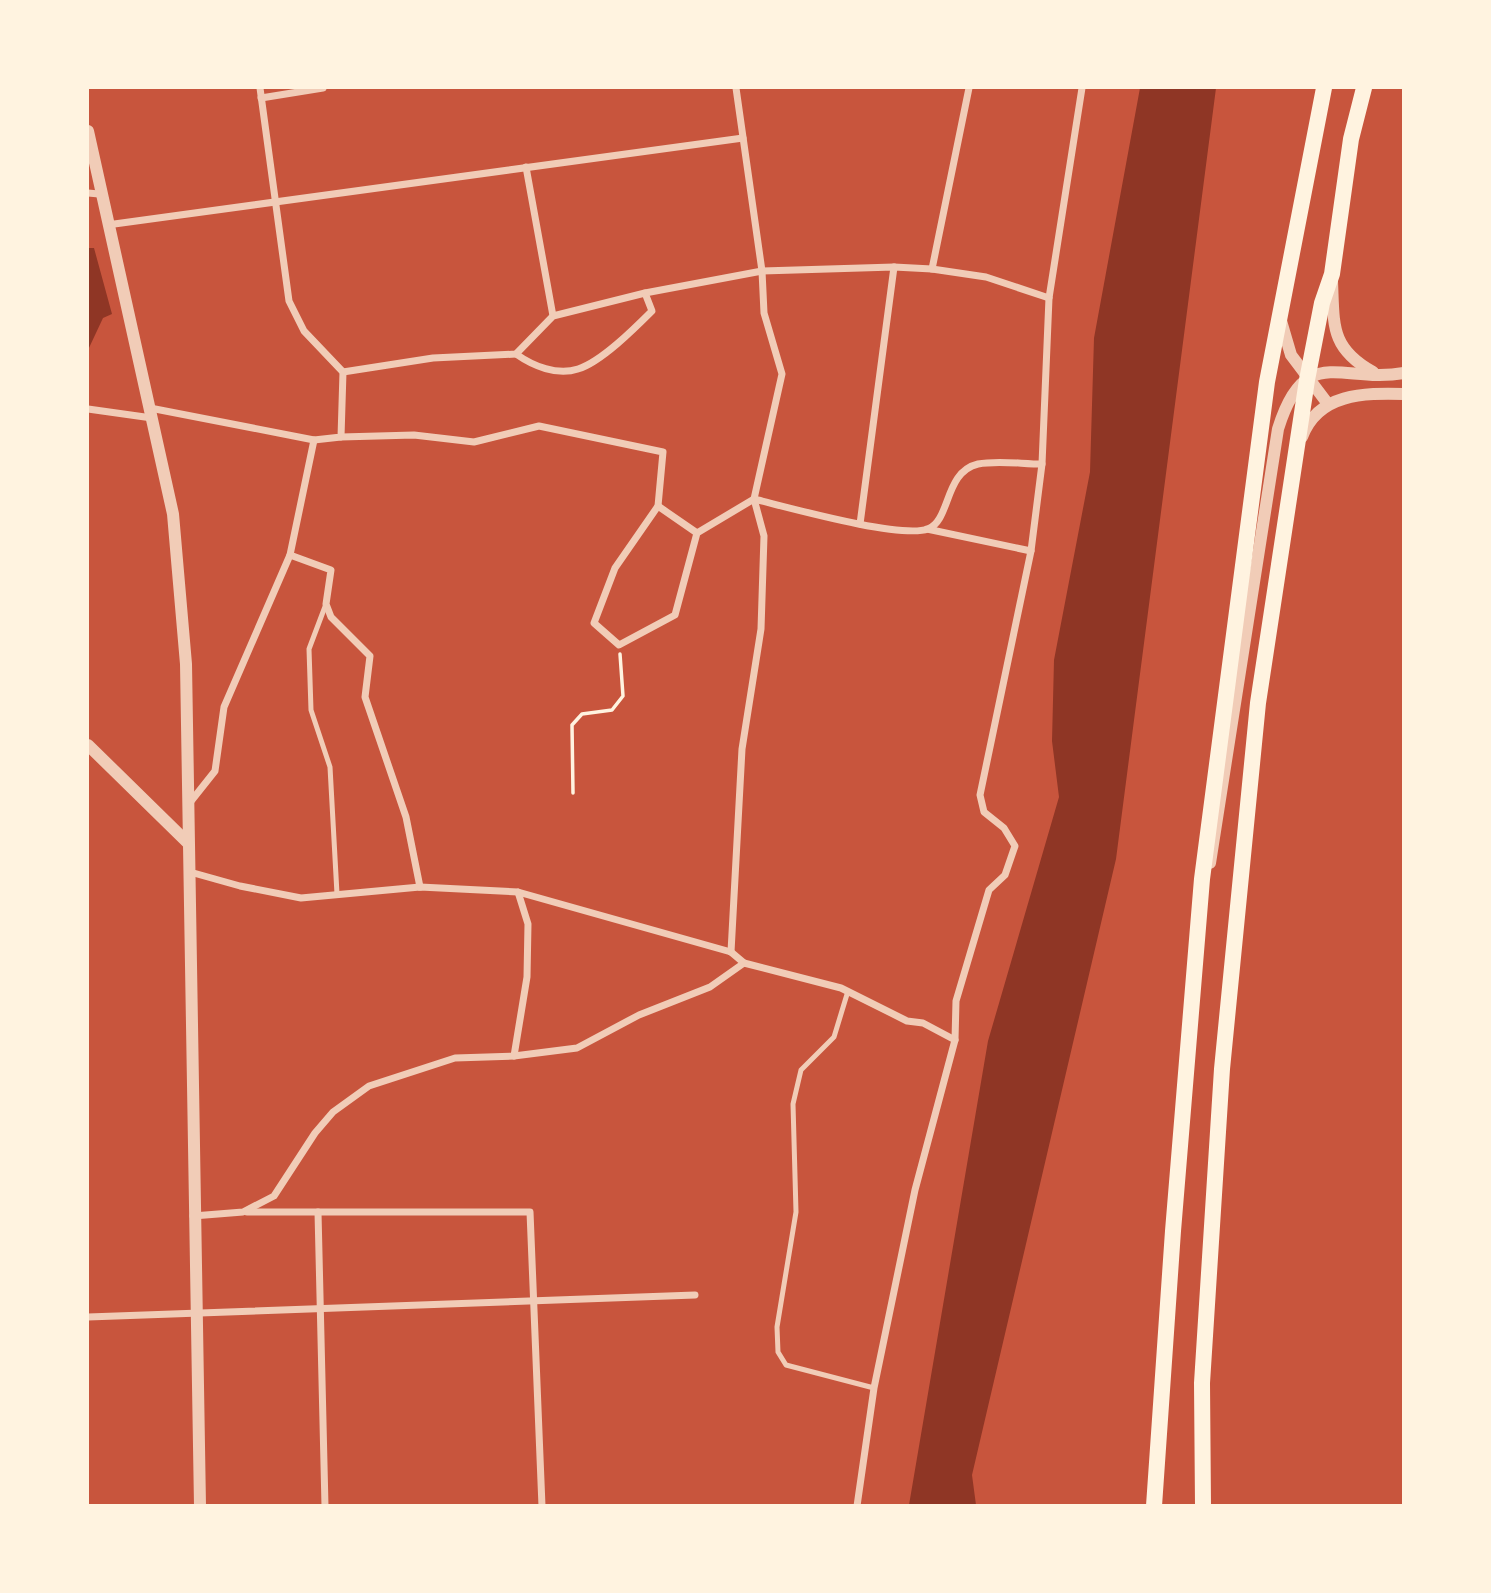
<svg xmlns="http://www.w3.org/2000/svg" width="1491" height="1593" viewBox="0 0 1491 1593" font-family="'Nunito Sans',sans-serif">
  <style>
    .water { fill: #8f3625 }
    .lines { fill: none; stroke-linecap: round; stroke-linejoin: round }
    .path { stroke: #fff3e0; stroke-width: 3.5 }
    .service { stroke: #f1ccb7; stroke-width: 5 }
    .minor { stroke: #f1ccb7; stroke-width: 7 }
    .tertiary { stroke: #f1ccb7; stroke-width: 12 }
    .primary { stroke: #fff3e0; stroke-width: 16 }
  </style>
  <rect width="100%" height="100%" fill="#c8553d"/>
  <!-- water -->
  <g class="water">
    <path d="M1140,88H1216L1116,859L972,1475L976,1505H909L988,1041L1059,797L1052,741L1054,660L1090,472L1094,338Z"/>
    <path d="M88,248H94L112,314L103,318L88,350Z"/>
  </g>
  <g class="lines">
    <!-- path -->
    <path class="path" d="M573,793L572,725L582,714L612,710L623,696L620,654"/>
    <!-- service -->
    <g class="service">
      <path d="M326,604L309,649L311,710L330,767L337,894"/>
      <path d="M848,991L834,1037L801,1070L793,1104L796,1212L777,1327L778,1352L786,1365L874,1388"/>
    </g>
    <!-- minor -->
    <g class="minor">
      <path d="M261,98L323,88"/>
      <path d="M526,167L553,316"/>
      <path d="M88,193L99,194"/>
      <path d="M107,225L743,138"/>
      <path d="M932,269L969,88"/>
      <path d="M516,354C533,366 557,376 578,369C601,362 635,328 652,311L645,293"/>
      <path d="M343,372L433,358L516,354L553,316L645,293L762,271L894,267L932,269L986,277L1049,298"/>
      <path d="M150,408L314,440L341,437L343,372L304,331L289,301L260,88"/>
      <path d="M88,409L152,418"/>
      <path d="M341,437L414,435L474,442L539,426L663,452L658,506L615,568L594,623L619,645L675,615L697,533L754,499C787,507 900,539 928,529C951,520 944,472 978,464C997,460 1022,464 1042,464"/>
      <path d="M658,506L697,533"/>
      <path d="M860,524L894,267"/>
      <path d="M927,529L1031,551"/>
      <path d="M290,555L331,570L326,604L331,617L370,656L365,697L406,817L420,887"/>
      <path d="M188,805L215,771L224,707L290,555L314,440"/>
      <path d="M190,872L240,886L301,898L420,887L518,892L731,952L744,963L841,988L907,1021L923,1023L955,1040"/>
      <path d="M731,952L742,749L761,629L764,536L754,499L782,374L764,313L762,271L736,88"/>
      <path d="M514,1056L527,977L528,924L518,892"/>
      <path d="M247,1212H530L542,1506"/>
      <path d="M318,1212L325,1506"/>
      <path d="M193,1216L243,1212L274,1196L315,1133L333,1112L369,1086L455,1058L514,1056L577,1048L639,1015L710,987L744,963"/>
      <path d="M88,1317L695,1295"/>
      <path d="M857,1506L874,1388L915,1190L955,1040L956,1001L989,890L1005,875L1015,846L1004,828L984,812L980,795L1031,551L1042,464L1049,298L1082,88"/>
    </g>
    <!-- tertiary -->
    <g class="tertiary">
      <path d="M88,131L173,514L186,664L200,1506"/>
      <path d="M1332,281C1334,325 1330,348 1373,372"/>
      <path d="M1281,321L1291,355L1328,404"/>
      <path d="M1302,437C1318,393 1364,393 1404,394"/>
      <path d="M88,745L188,843"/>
      <path d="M1210,863L1278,429C1305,342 1341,384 1404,373"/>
    </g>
    <!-- primary -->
    <g class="primary">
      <path d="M1154,1506L1173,1231L1202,879L1267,382L1324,88"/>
      <path d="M1203,1506L1202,1383L1222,1069L1258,703L1307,380L1322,303L1332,274L1351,139L1364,88"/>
    </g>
  </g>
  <!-- border -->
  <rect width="1491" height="1593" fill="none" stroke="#fff3e0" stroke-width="178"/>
</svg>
